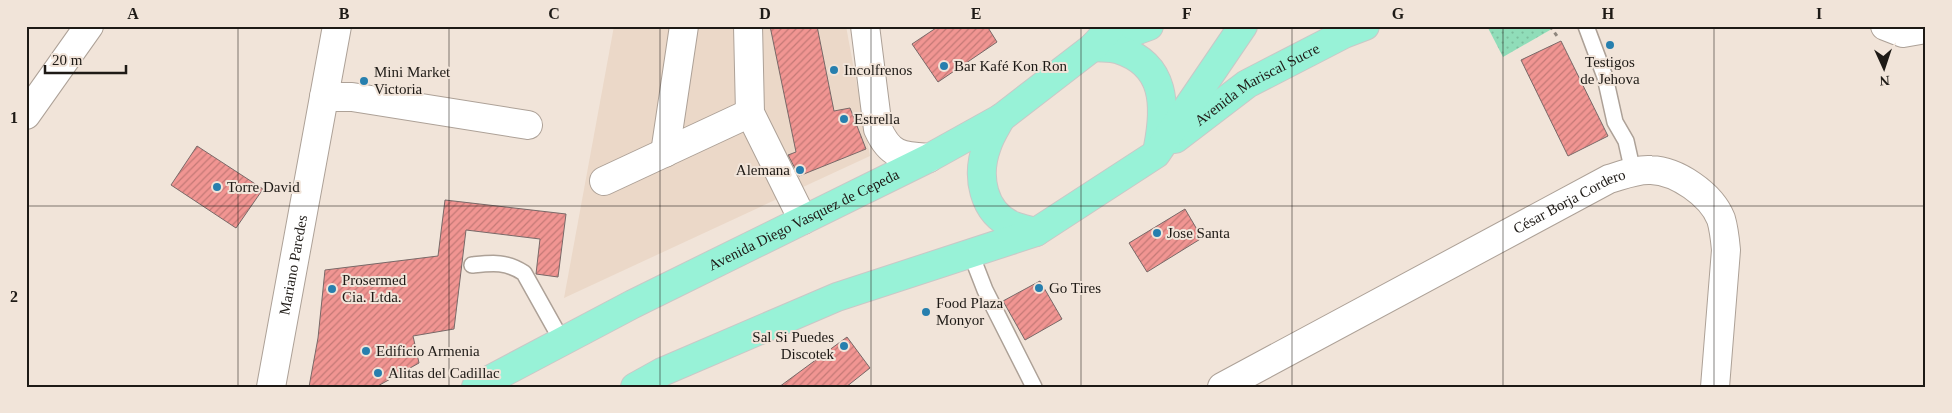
<svg xmlns="http://www.w3.org/2000/svg" width="1952" height="413" viewBox="0 0 1952 413" font-family="'Times New Roman',serif">
  <style>
    .built { fill: #ebd8c8 }
    .park { fill: url(#park-dots) }
    .building { fill: url(#building-hatch); stroke: #796968 }
    .lines { fill: none; stroke-linecap: round; stroke-linejoin: round }
    .service-casing { stroke: #ada197; stroke-width: 18 }
    .minor-casing { stroke: #ada197; stroke-width: 30 }
    .secondary-casing { stroke: #ada197; stroke-width: 30 }
    .primary-casing { stroke: #c9c8c7; stroke-width: 30 }
    .path { stroke: #90877f; stroke-width: 3; stroke-dasharray: 4 4; stroke-linecap: butt }
    .service { stroke: #fff; stroke-width: 15 }
    .minor { stroke: #fff; stroke-width: 28 }
    .secondary { stroke: #fff; stroke-width: 28 }
    .primary { stroke: #98f2d7; stroke-width: 28 }
    .grid { fill: none; stroke: #1e1a16; stroke-width: 1; stroke-opacity: 0.55 }
    .poi-dot { fill: #277fae; stroke: #f1e4d9; stroke-width: 2 }
    .labels { text-anchor: middle; dominant-baseline: central; stroke-width: 4; stroke-linejoin: round; paint-order: stroke }
    .poi-label { font-size: 15px; fill: #1e1a16; stroke: #f1e4d9; text-anchor: start }
    .street-label { font-size: 15px; fill: #1e1a16; stroke: #f1e4d9 }
    .neatline { fill: none; stroke: #1e1a16; stroke-width: 2 }
    .grid-label { font-size: 16px; text-anchor: middle; font-weight: bold; fill: #1e1a16 }
  </style>
  <defs>
    <pattern id="park-dots" width="8" height="8" patternUnits="userSpaceOnUse" patternTransform="scale(1.25)"><rect width="8" height="8" fill="#90ddb9"/><path d="M2 2h.1M6 6h.1" fill="none" stroke="#7cbd9e" stroke-width="1.8" stroke-linecap="round"/></pattern>
    <pattern id="building-hatch" width="6" height="6" patternUnits="userSpaceOnUse" patternTransform="scale(1.25)"><rect width="6" height="6" fill="#f19592"/><path d="M-1 1l2-2M0 6l6-6M5 7l2-2" fill="none" stroke="#c37976"/></pattern>
  </defs>
  <rect width="100%" height="100%" fill="#f1e4d9"/>
  <!-- built -->
  <path class="built" d="M614,26H846L870,156L564,298Z"/>
  <!-- park -->
  <path class="park" d="M1487,26H1557L1503,57Z"/>
  <!-- building -->
  <g class="building">
    <path d="M770,26H817L834,111L850,108L866,149L799,176L788,155L796,152Z"/>
    <path d="M939,26H987L997,42L938,82L912,44Z"/>
    <path d="M1561,41L1608,136L1568,156L1521,60Z"/>
    <path d="M197,146L263,189L236,228L171,185Z"/>
    <path d="M445,200L566,214L558,277L536,274L540,239L466,230L454,329L413,336L419,363L376,387H309L318,338L325,270L438,256Z"/>
    <path d="M1185,209L1202,238L1147,272L1129,243Z"/>
    <path d="M1040,281L1062,319L1025,340L1003,301Z"/>
    <path d="M847,337L870,368L846,387H779Z"/>
  </g>
  <g class="lines">
    <!-- service casing -->
    <g class="service-casing">
      <g id="service">
        <path d="M1586,26L1605,77L1615,122L1626,141L1633,172"/>
        <path d="M971,254L985,290L1034,387"/>
        <path d="M472,265C492,263 506,261 524,273L562,341"/>
      </g>
    </g>
    <!-- minor casing -->
    <g class="minor-casing">
      <g id="minor">
        <path d="M748,26L750,113L803,220"/>
        <path d="M1885,26L1903,33L1926,29"/>
        <path d="M324,97H352L528,125"/>
        <path d="M26,115L89,26"/>
        <path d="M665,153L684,26"/>
        <path d="M604,181L750,113"/>
        <path id="s1" d="M1222,387L1609,179C1623,175 1637,169 1651,170C1677,171 1711,194 1721,219C1724,229 1725,239 1726,250L1715,387"/>
      </g>
    </g>
    <!-- secondary casing -->
    <g class="secondary-casing">
      <g id="secondary">
        <path d="M865,26L878,129C890,156 902,156 929,158"/>
        <path id="s2" d="M271,387L337,26"/>
      </g>
    </g>
    <!-- primary casing -->
    <g class="primary-casing">
      <g id="primary">
        <path d="M1094,46L1149,26"/>
        <path d="M1093,47C1102,48 1112,47 1120,50C1166,65 1166,106 1158,147"/>
        <path d="M1001,118C996,127 990,136 987,146C976,175 982,213 1014,226C1021,229 1029,230 1036,232"/>
        <path id="s3" d="M1175,139L1247,84L1344,34L1365,26"/>
        <path id="s4" d="M476,387L633,304L929,158L1001,118L1093,47L1112,26"/>
        <path d="M635,387L662,372L837,297L1036,232L1156,154L1243,26"/>
      </g>
    </g>
    <!-- path -->
    <path class="path" d="M1550,26L1557,36"/>
    <!-- service -->
    <use href="#service" class="service"/>
    <!-- minor -->
    <use href="#minor" class="minor"/>
    <!-- secondary -->
    <use href="#secondary" class="secondary"/>
    <!-- primary -->
    <use href="#primary" class="primary"/>
  </g>
  <!-- grid -->
  <path class="grid" d="M238,26V387M449,26V387M660,26V387M871,26V387M1081,26V387M1292,26V387M1503,26V387M1714,26V387M26,206H1926"/>
  <!-- markers -->
  <g class="poi-dot">
    <circle cx="1610" cy="45" r="5"/>
    <circle cx="944" cy="66" r="5"/>
    <circle cx="834" cy="70" r="5"/>
    <circle cx="364" cy="81" r="5"/>
    <circle cx="844" cy="119" r="5"/>
    <circle cx="800" cy="170" r="5"/>
    <circle cx="217" cy="187" r="5"/>
    <circle cx="1157" cy="233" r="5"/>
    <circle cx="1039" cy="288" r="5"/>
    <circle cx="332" cy="289" r="5"/>
    <circle cx="926" cy="312" r="5"/>
    <circle cx="844" cy="346" r="5"/>
    <circle cx="366" cy="351" r="5"/>
    <circle cx="378" cy="373" r="5"/>
  </g>
  <g class="labels">
    <!-- poi labels -->
    <g class="poi-label">
      <text x="1610" y="62" text-anchor="middle">Testigos<tspan x="1610" dy="17">de Jehova</tspan></text>
      <text x="954" y="66">Bar Kafé Kon Ron</text>
      <text x="844" y="70">Incolfrenos</text>
      <text x="374" y="72">Mini Market<tspan x="374" dy="17">Victoria</tspan></text>
      <text x="854" y="119">Estrella</text>
      <text x="790" y="170" text-anchor="end">Alemana</text>
      <text x="227" y="187">Torre David</text>
      <text x="1167" y="233">Jose Santa</text>
      <text x="342" y="280">Prosermed<tspan x="342" dy="17">Cia. Ltda.</tspan></text>
      <text x="1049" y="288">Go Tires</text>
      <text x="936" y="303">Food Plaza<tspan x="936" dy="17">Monyor</tspan></text>
      <text x="834" y="337" text-anchor="end">Sal Si Puedes<tspan x="834" dy="17">Discotek</tspan></text>
      <text x="376" y="351">Edificio Armenia</text>
      <text x="388" y="373">Alitas del Cadillac</text>
    </g>
    <!-- street labels -->
    <g class="street-label">
      <text stroke="none"><textPath href="#s3" startOffset="99">Avenida Mariscal Sucre</textPath></text>
      <text stroke="none"><textPath href="#s1" startOffset="394">César Borja Cordero</textPath></text>
      <text stroke="none"><textPath href="#s4" startOffset="368">Avenida Diego Vasquez de Cepeda</textPath></text>
      <text stroke="none"><textPath href="#s2" startOffset="124">Mariano Paredes</textPath></text>
    </g>
  </g>
  <!-- border -->
  <rect width="1952" height="413" fill="none" stroke="#f1e4d9" stroke-width="55"/>
  <!-- north arrow -->
  <g transform="translate(1884 68) rotate(177)" stroke="#f1e4d9" stroke-width="4" paint-order="stroke">
  <path d="M0-4L9 19L0 12L-9 19Z" fill="#1e1a16"/>
  <text y="-8" font-size="14" font-weight="bold" text-anchor="middle" fill="#1e1a16">N</text>
  </g>
  <!-- scale -->
  <path d="M45 65v8h81v-8" fill="none" stroke="#1e1a16" stroke-width="2.5"/>
  <text x="52" y="65" font-size="15" fill="#1e1a16" stroke="#f1e4d9" stroke-width="4" paint-order="stroke">20 m</text>
  <rect x="28" y="28" width="1896" height="358" class="neatline"/>
  <g class="grid-label">
    <text x="133" y="19">A</text>
    <text x="344" y="19">B</text>
    <text x="554" y="19">C</text>
    <text x="765" y="19">D</text>
    <text x="976" y="19">E</text>
    <text x="1187" y="19">F</text>
    <text x="1398" y="19">G</text>
    <text x="1608" y="19">H</text>
    <text x="1819" y="19">I</text>
    <text x="14" y="123">1</text>
    <text x="14" y="302">2</text>
  </g>
</svg>
